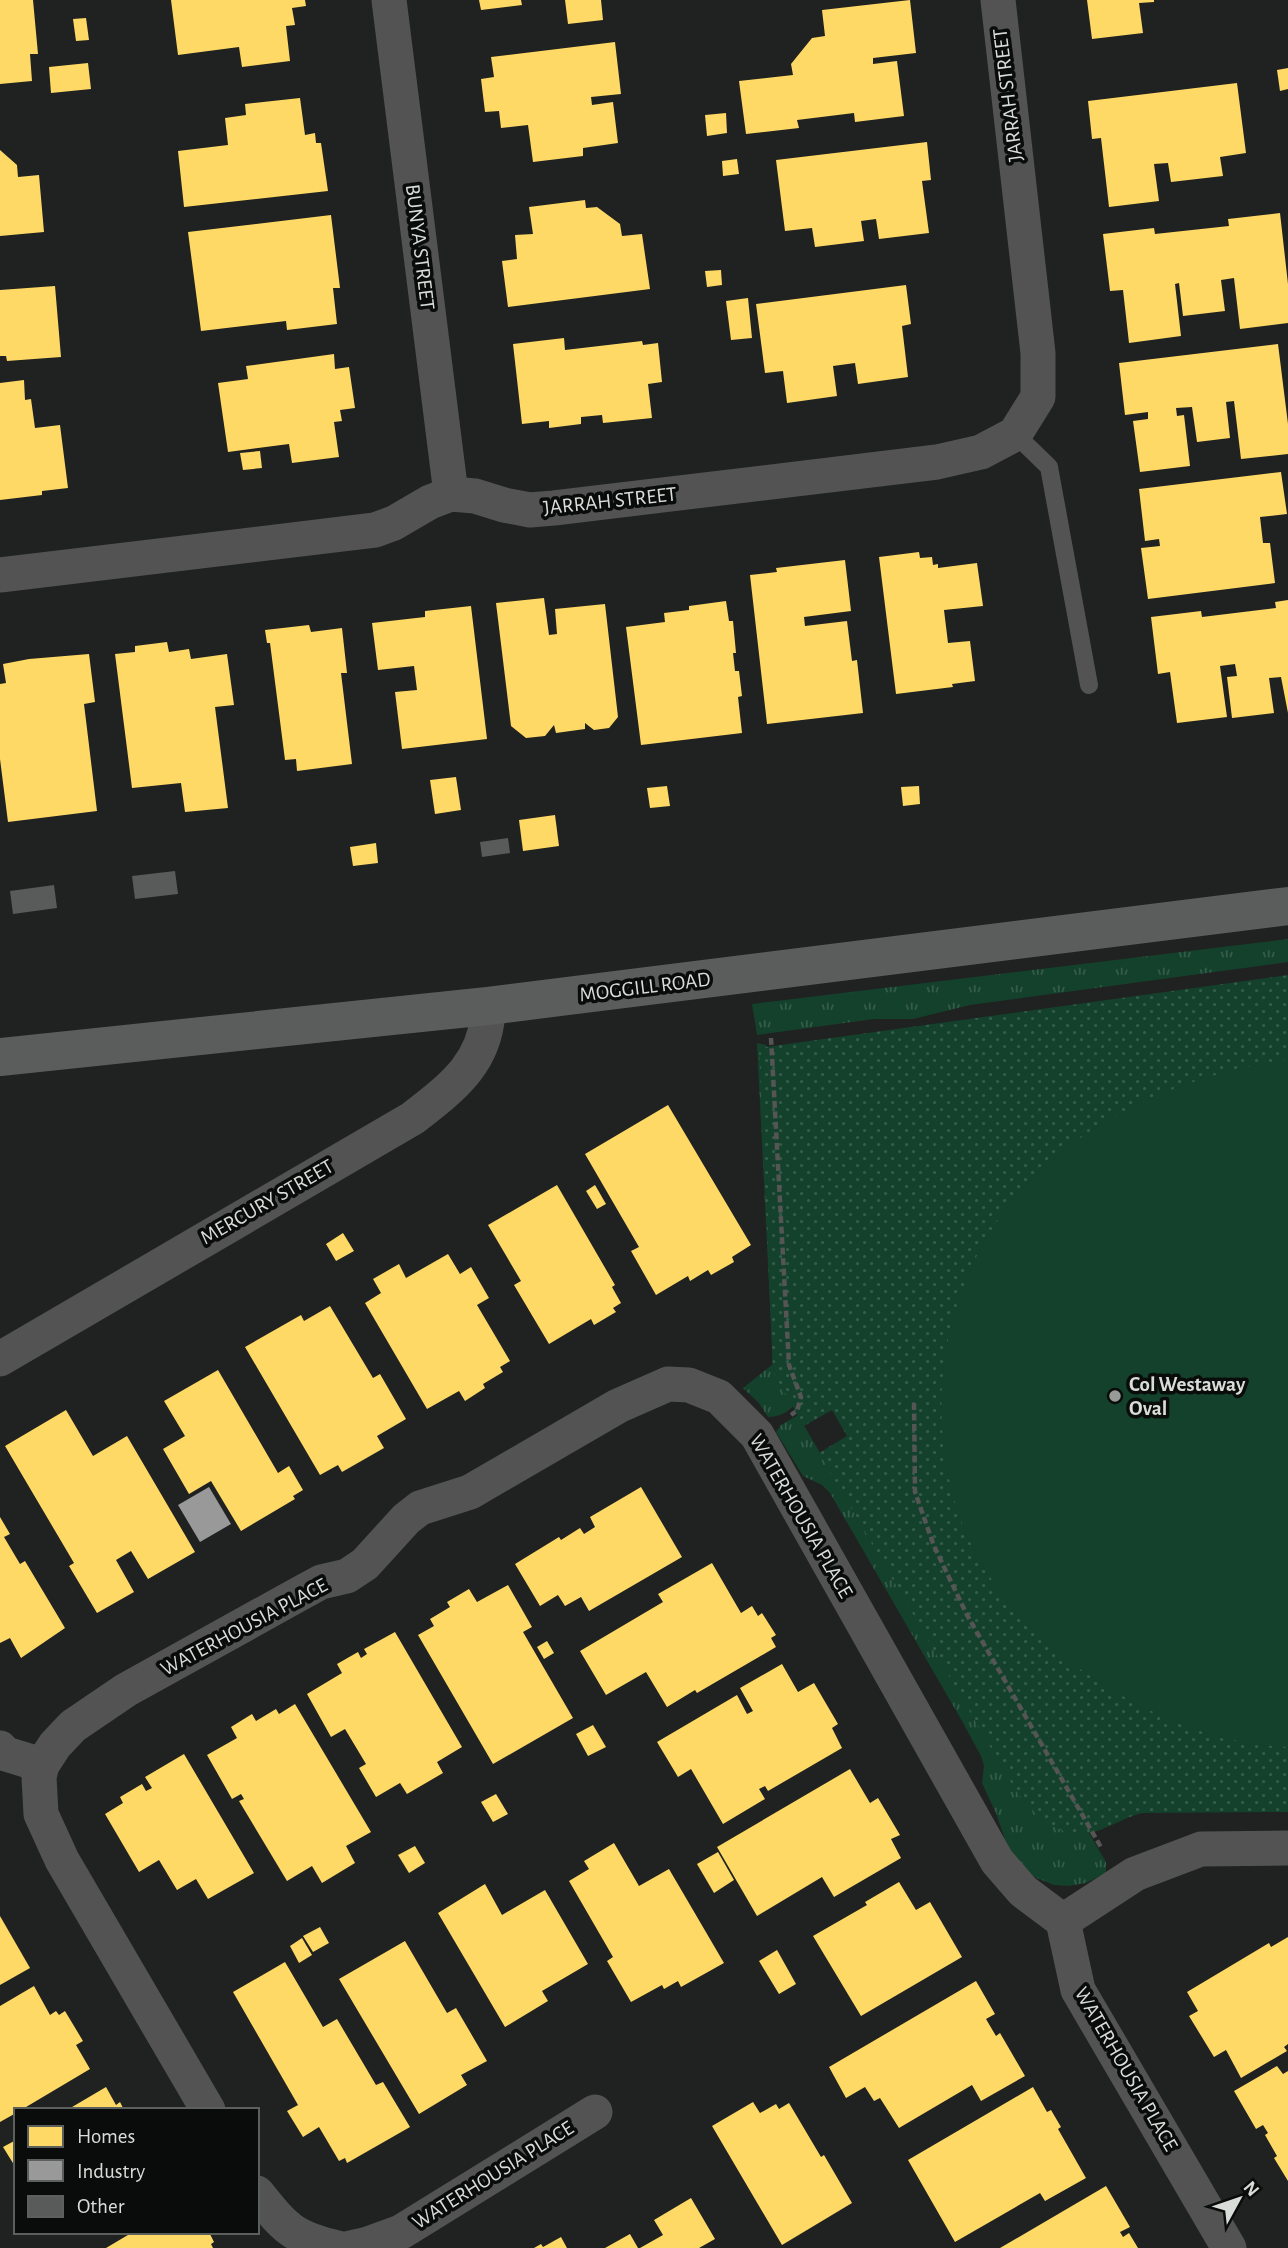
<svg xmlns="http://www.w3.org/2000/svg" width="1288" height="2248" viewBox="0 0 1288 2248" font-family="'Alegreya Sans',sans-serif">
  <style>
    .grass { fill: url(#grass-tufts) }
    .park { fill: url(#park-dots) }
    .pitch { fill: #13412c }
    .homes { fill: #ffd966 }
    .industry { fill: #999 }
    .building { fill: #585b59 }
    .lines { fill: none; stroke-linecap: round; stroke-linejoin: round }
    .path { stroke: #545554; stroke-width: 4.5; stroke-dasharray: 7 3.5; stroke-linecap: butt }
    .service { stroke: #525352; stroke-width: 18 }
    .minor { stroke: #525352; stroke-width: 35 }
    .primary { stroke: #5b5d5c; stroke-width: 38 }
    .poi-dot { fill: #989c99; stroke: #090c0a; stroke-width: 2.5 }
    .labels { text-anchor: middle; dominant-baseline: central; stroke-width: 7; stroke-linejoin: round; paint-order: stroke }
    .street-label { font-size: 21px; fill: #d9ddda; stroke: #090c0a }
    .poi-label { font-size: 21px; font-weight: bold; fill: #d9ddda; stroke: #090c0a; text-anchor: start }
  </style>
  <defs>
    <pattern id="grass-tufts" width="24" height="20" patternUnits="userSpaceOnUse" patternTransform="scale(1.75)"><rect width="24" height="20" fill="#13412c"/><path d="M3 7l-1-3M5 7V3M7 7l1-3M15 17l-1-3M17 17v-4M19 17l1-3" fill="none" stroke="#355c4a"/></pattern>
    <pattern id="park-dots" width="8" height="8" patternUnits="userSpaceOnUse" patternTransform="scale(1.75)"><rect width="8" height="8" fill="#13412c"/><path d="M2 2h.1M6 6h.1" fill="none" stroke="#355c4a" stroke-width="1.8" stroke-linecap="round"/></pattern>
  </defs>
  <rect width="100%" height="100%" fill="#1f2220"/>
  <!-- grass -->
  <g class="grass">
    <path d="M1288,939V962L970,1005L913,1019H874L757,1035L752,1004Z"/>
    <path d="M757,1043L766,1045L768,1049L796,1402C790,1412 779,1417 768,1417L759,1403L743,1388L773,1364Z"/>
    <path d="M798,1415L987,1740L1016,1709L1106,1862V1873L1086,1883L1068,1886L1054,1885L1029,1875L1008,1848L996,1813L982,1783L984,1766L981,1756L962,1721L830,1493L822,1485L803,1476L776,1432L781,1425Z"/>
  </g>
  <!-- park -->
  <path class="park" d="M1288,975V1812L1142,1813C1124,1818 1114,1825 1097,1831C1064,1844 1035,1816 1016,1791L819,1453L847,1436L832,1410L804,1426L773,1372L759,1048Z"/>
  <!-- pitch -->
  <path class="pitch" d="M1287,1059H1288V1747C1223,1745 1155,1718 1101,1683C1041,1645 988,1591 962,1523C914,1394 951,1239 1060,1153C1126,1100 1204,1073 1287,1059Z"/>
  <!-- homes -->
  <g class="homes">
    <path d="M0,0H33L38,54H30L32,81L0,84Z"/>
    <path d="M171,0H305L306,6L292,8L295,25L286,26L290,61L242,67L239,47L178,55Z"/>
    <path d="M479,0H521L522,5L481,10Z"/>
    <path d="M565,0H601L603,20L568,24Z"/>
    <path d="M910,0L916,53L873,58V64L897,61L904,116L855,122L854,113L797,120L799,128L746,134L739,81L793,75L791,64L812,38L825,36L822,10Z"/>
    <path d="M1087,0H1154V2L1139,3L1143,33L1092,39Z"/>
    <path d="M86,18L89,40L76,41L73,19Z"/>
    <path d="M615,42L621,94L591,97L592,105L613,102L618,143L583,148V156L533,162L528,125L501,128L499,111L485,112L481,79L494,77L491,57Z"/>
    <path d="M88,63L91,89L51,93L49,67Z"/>
    <path d="M1288,68V89L1280,91L1277,70Z"/>
    <path d="M1237,83L1246,153L1220,157L1223,176L1171,182L1168,163L1154,164L1159,201L1109,207L1101,138L1092,139L1088,101Z"/>
    <path d="M300,98L305,135L315,133L316,143H321L328,191L184,207L178,151L228,145L225,118L246,115L245,104Z"/>
    <path d="M726,113L727,133L707,136L705,115Z"/>
    <path d="M927,142L931,180L922,181L929,233L879,239L876,219L861,221L864,241L815,247L812,228L785,231L776,160Z"/>
    <path d="M0,150L17,165L18,177L39,175L44,232L0,236Z"/>
    <path d="M737,159L739,174L723,176L722,161Z"/>
    <path d="M585,200L586,208L597,207L620,224L622,236L642,234L650,289L508,307L502,261L517,259L515,235L533,234L529,207Z"/>
    <path d="M1280,213L1288,284V323L1240,329L1234,278L1221,280L1225,311L1183,316L1179,283L1175,284L1181,336L1129,343L1123,290L1110,291L1103,234L1154,228L1155,234L1229,226L1228,219Z"/>
    <path d="M331,215L340,288H333L337,324L287,330L286,321L201,331L188,232Z"/>
    <path d="M721,270L722,285L707,287L705,271Z"/>
    <path d="M906,285L911,324L902,326L908,377L858,384L855,363L833,366L837,396L787,403L783,371L765,373L756,304Z"/>
    <path d="M55,286L61,357L7,361L6,356H0V290Z"/>
    <path d="M748,298L752,338L731,340L726,301Z"/>
    <path d="M564,338L565,350L642,341L643,345L658,343L662,382L648,384L652,418L603,423L602,415L581,417V424L549,428V421L522,424L513,344Z"/>
    <path d="M1278,344L1288,424V454L1241,459L1234,401L1226,402L1230,438L1197,442L1192,407L1176,408L1177,416L1184,415L1190,466L1140,472L1133,421L1148,419V412L1125,415L1119,363Z"/>
    <path d="M334,354L335,369L349,367L355,408L340,410L342,421L334,422L339,457L292,463L289,444L228,452L218,383L248,379L246,366Z"/>
    <path d="M24,380L25,400L31,399L35,428L60,425L68,488L42,491V495L0,500V383Z"/>
    <path d="M260,451L262,468L243,470L240,453Z"/>
    <path d="M1281,472L1287,514L1260,517L1263,543H1270L1275,583L1148,599L1141,548L1160,546L1159,539L1145,541L1139,489Z"/>
    <path d="M919,552L920,558L932,557L933,565L938,564V568L977,563L983,606L944,610L948,643L970,641L975,681L952,684L953,687L896,694L879,557Z"/>
    <path d="M845,560L851,611L804,617L805,626L847,621L852,661L857,660L863,713L767,724L750,575L777,572L776,568Z"/>
    <path d="M544,598L549,635L557,634L555,609L605,604L618,717L609,728L594,730L585,723V729L556,733L554,725L545,736L526,738L511,726L496,603Z"/>
    <path d="M1288,600V713L1281,677L1269,678L1274,713L1232,718L1227,677L1237,676L1235,664L1220,666L1227,717L1177,723L1170,672L1158,674L1151,617L1201,611L1202,617L1276,608L1275,602Z"/>
    <path d="M726,601L729,621H733L736,653H733L735,671H739L742,696L738,697L742,733L641,745L626,627L665,622L664,613L689,610V606Z"/>
    <path d="M471,606L487,739L402,749L395,692L417,690L414,666L378,670L372,623L425,617V611Z"/>
    <path d="M309,625L311,632L342,628L347,673H341L352,764L297,771L296,759L285,760L270,643H267L265,630Z"/>
    <path d="M167,642L169,652L189,649L191,659L227,654L234,705L215,707L228,808L185,812L181,783L132,788L115,654L135,652V646Z"/>
    <path d="M89,654L95,702L84,704L97,811L8,822L0,759V684L6,683L3,664L29,659Z"/>
    <path d="M456,777L461,810L435,814L430,780Z"/>
    <path d="M667,786L670,806L650,808L647,788Z"/>
    <path d="M919,786L920,804L903,806L901,787Z"/>
    <path d="M555,815L559,846L523,851L519,820Z"/>
    <path d="M376,843L378,863L353,866L350,847Z"/>
    <path d="M668,1105L751,1245L732,1257L734,1262L711,1275L708,1270L690,1281L688,1276L656,1295L631,1251L639,1247L585,1154Z"/>
    <path d="M557,1185L615,1285L612,1287L621,1303L613,1308L616,1312L594,1325L591,1319L549,1344L514,1285L521,1281L488,1225Z"/>
    <path d="M595,1185L606,1204L597,1209L586,1191Z"/>
    <path d="M343,1233L354,1251L336,1261L326,1244Z"/>
    <path d="M448,1254L460,1274L471,1267L489,1298L477,1305L510,1361L500,1367L503,1372L483,1384L485,1388L465,1401L459,1391L427,1409L365,1303L381,1293L373,1279L399,1264L406,1278Z"/>
    <path d="M330,1306L373,1378L380,1374L406,1419L377,1436L384,1448L342,1472L338,1465L320,1475L245,1347L301,1315L304,1321Z"/>
    <path d="M218,1370L278,1473L289,1466L303,1490L293,1496L295,1499L241,1531L211,1481L189,1494L163,1449L185,1436L164,1401Z"/>
    <path d="M66,1410L93,1456L127,1436L195,1552L148,1579L131,1551L116,1560L134,1592L97,1613L69,1566L74,1563L5,1446Z"/>
    <path d="M641,1487L682,1557L589,1611L581,1597L565,1606L558,1595L540,1606L515,1564L559,1537L561,1540L580,1528L584,1534L595,1527L590,1517Z"/>
    <path d="M0,1517L10,1534L4,1537L20,1564L25,1561L65,1628L21,1658L10,1638L0,1643Z"/>
    <path d="M712,1563L741,1613L752,1606L758,1616L762,1613L776,1635L771,1638L776,1647L697,1693L695,1690L667,1707L646,1672L606,1695L580,1651L663,1602L658,1594Z"/>
    <path d="M508,1585L532,1627L523,1632L573,1718L493,1764L418,1635L434,1626L430,1619L450,1607L447,1602L469,1589L477,1602Z"/>
    <path d="M395,1632L462,1747L437,1762L443,1773L407,1794L400,1783L376,1797L359,1768L366,1764L345,1729L331,1737L307,1694L342,1673L337,1664L358,1652L361,1658L367,1654L364,1649Z"/>
    <path d="M547,1641L554,1653L544,1659L537,1647Z"/>
    <path d="M782,1664L798,1692L814,1683L838,1724L832,1728L842,1748L768,1791L765,1786L759,1789L765,1799L723,1824L691,1769L678,1777L657,1742L737,1695L747,1714L753,1711L740,1688Z"/>
    <path d="M295,1704L371,1832L346,1846L355,1863L322,1883L312,1866L287,1881L239,1801L244,1799L241,1794L232,1799L207,1755L237,1738L231,1727L252,1714L256,1721L276,1709L279,1714Z"/>
    <path d="M593,1725L606,1747L588,1756L576,1734Z"/>
    <path d="M184,1754L254,1873L208,1899L196,1879L177,1890L159,1860L139,1872L105,1814L123,1803L120,1797L142,1784L146,1791L152,1788L145,1777Z"/>
    <path d="M850,1769L870,1803L878,1798L900,1835L891,1839L901,1858L834,1897L822,1877L757,1916L717,1847Z"/>
    <path d="M496,1794L508,1814L493,1822L481,1802Z"/>
    <path d="M614,1843L639,1886L669,1869L724,1963L681,1987L678,1981L664,1989L662,1985L631,2002L607,1961L613,1957L569,1881L589,1869L584,1861Z"/>
    <path d="M415,1846L425,1863L409,1873L398,1855Z"/>
    <path d="M718,1852L734,1880L714,1893L697,1864Z"/>
    <path d="M899,1882L916,1910L930,1902L962,1957L861,2016L813,1936L867,1905L865,1902Z"/>
    <path d="M485,1884L502,1915L545,1890L588,1964L542,1991L548,2001L505,2027L438,1913Z"/>
    <path d="M0,1916L30,1968L0,1985Z"/>
    <path d="M320,1927L329,1943L313,1952L303,1936Z"/>
    <path d="M1288,1937V2044L1284,2047L1287,2051L1241,2078L1226,2050L1214,2057L1189,2016L1198,2011L1187,1992L1269,1943L1271,1947Z"/>
    <path d="M302,1938L312,1955L299,1963L290,1946Z"/>
    <path d="M405,1941L447,2013L456,2008L487,2061L461,2075L467,2085L419,2114L339,1979Z"/>
    <path d="M777,1950L796,1984L779,1994L759,1961Z"/>
    <path d="M285,1962L323,2027L337,2019L376,2085L383,2082L410,2127L347,2163L345,2158L339,2161L319,2127L303,2137L287,2111L298,2105L233,1992Z"/>
    <path d="M976,1981L995,2014L986,2019L996,2036L1000,2033L1025,2076L981,2101L972,2085L899,2128L880,2098L874,2101L865,2087L846,2098L829,2067Z"/>
    <path d="M34,1986L50,2015L56,2011L59,2015L65,2011L83,2041L76,2045L90,2069L21,2110H16V2113L0,2122V2006Z"/>
    <path d="M1277,2066L1283,2074L1288,2071V2181L1274,2158L1277,2156L1265,2135L1268,2133L1263,2125L1256,2129L1234,2091Z"/>
    <path d="M106,2087L116,2105L120,2102L124,2110H67Z"/>
    <path d="M1033,2087L1047,2112L1051,2110L1061,2127L1058,2129L1086,2178L1045,2201L1040,2193L955,2242L908,2160Z"/>
    <path d="M753,2102L760,2113L776,2104L779,2109L789,2103L821,2157L824,2155L852,2203L782,2245L712,2126Z"/>
    <path d="M16,2140V2168L3,2147Z"/>
    <path d="M1106,2186L1130,2227L1120,2232L1123,2237L1129,2233L1138,2248H1000Z"/>
    <path d="M691,2198L715,2239L699,2248H640L663,2235L654,2220Z"/>
    <path d="M133,2232H209L214,2242L211,2244L213,2248H106Z"/>
    <path d="M630,2234L638,2248H605Z"/>
    <path d="M561,2237L567,2248H534L541,2244L543,2247Z"/>
  </g>
  <!-- industry -->
  <path class="industry" d="M209,1487L231,1524L200,1542L178,1505Z"/>
  <!-- building -->
  <g class="building">
    <path d="M508,838L510,853L482,857L480,842Z"/>
    <path d="M175,871L178,894L135,899L132,876Z"/>
    <path d="M54,885L57,908L13,914L10,891Z"/>
  </g>
  <g class="lines">
    <!-- path -->
    <g class="path">
      <path d="M771,1038L789,1365L801,1397L797,1411L791,1415"/>
      <path d="M914,1403L915,1492L934,1546L967,1615L1102,1849"/>
    </g>
    <!-- service -->
    <path class="service" d="M1015,434L1049,467L1089,685"/>
    <!-- minor -->
    <g class="minor">
      <path d="M389,0L451,494"/>
      <path d="M0,575L375,530L394,523L430,502L451,494L475,496L504,505L530,510L554,508L937,462L981,452L1015,434L1038,397V353L998,0"/>
      <path d="M0,1359L413,1118C453,1087 488,1061 488,1006"/>
      <path d="M0,1748L6,1754L42,1765"/>
      <path d="M1063,1921L1135,1874L1201,1849L1288,1848"/>
      <path d="M208,2110L62,1860L41,1814L39,1777L42,1765L55,1745L73,1726L126,1690L299,1594L321,1582L347,1576L365,1564L406,1519L420,1508L470,1492L618,1406L668,1384L689,1385L719,1397L757,1435L997,1861L1023,1891L1063,1921L1078,1990L1229,2248"/>
      <path d="M257,2193C285,2228 293,2238 338,2248"/>
      <path d="M350,2248L368,2244L401,2232L595,2112"/>
    </g>
    <!-- primary -->
    <path class="primary" d="M0,1057L488,1006L1288,906"/>
  </g>
  <!-- markers -->
  <circle class="poi-dot" cx="1115" cy="1396" r="7"/>
  <g class="labels">
    <!-- street labels -->
    <g class="street-label">
      <text transform="translate(1008 95) rotate(-97)">JARRAH STREET</text>
      <text transform="translate(420 247) rotate(83)">BUNYA STREET</text>
      <text transform="translate(610 501) rotate(-6)">JARRAH STREET</text>
      <text transform="translate(645 987) rotate(-7)">MOGGILL ROAD</text>
      <text transform="translate(267 1202) rotate(-30)">MERCURY STREET</text>
      <text transform="translate(801 1516) rotate(60)">WATERHOUSIA PLACE</text>
      <text transform="translate(244 1627) rotate(-28)">WATERHOUSIA PLACE</text>
      <text transform="translate(1126 2069) rotate(60)">WATERHOUSIA PLACE</text>
      <text transform="translate(493 2175) rotate(-32)">WATERHOUSIA PLACE</text>
    </g>
    <!-- poi labels -->
    <g class="poi-label">
      <text x="1129" y="1384">Col Westaway<tspan x="1129" dy="24">Oval</tspan></text>
    </g>
  </g>
  <!-- legend -->
  <rect x="14" y="2108" width="245" height="126" fill="#090c0a" stroke="#5c605d" stroke-width="2"/>
  <rect x="28" y="2126" width="35" height="21" fill="#ffd966" stroke="#5c605d" stroke-width="2"/>
  <text x="77" y="2143" font-size="21" fill="#d9ddda">Homes</text>
  <rect x="28" y="2160" width="35" height="21" fill="#999999" stroke="#5c605d" stroke-width="2"/>
  <text x="77" y="2178" font-size="21" fill="#d9ddda">Industry</text>
  <rect x="28" y="2196" width="35" height="21" fill="#585b59" stroke="#5c605d" stroke-width="2"/>
  <text x="77" y="2213" font-size="21" fill="#d9ddda">Other</text>
  <!-- north arrow -->
  <g transform="translate(1239 2199) rotate(50)" stroke="#090c0a" stroke-width="5" paint-order="stroke">
  <path d="M0-5L12 26L0 18L-12 26Z" fill="#d9ddda"/>
  <text y="-10" font-size="19" font-weight="bold" text-anchor="middle" fill="#d9ddda">N</text>
  </g>
</svg>
